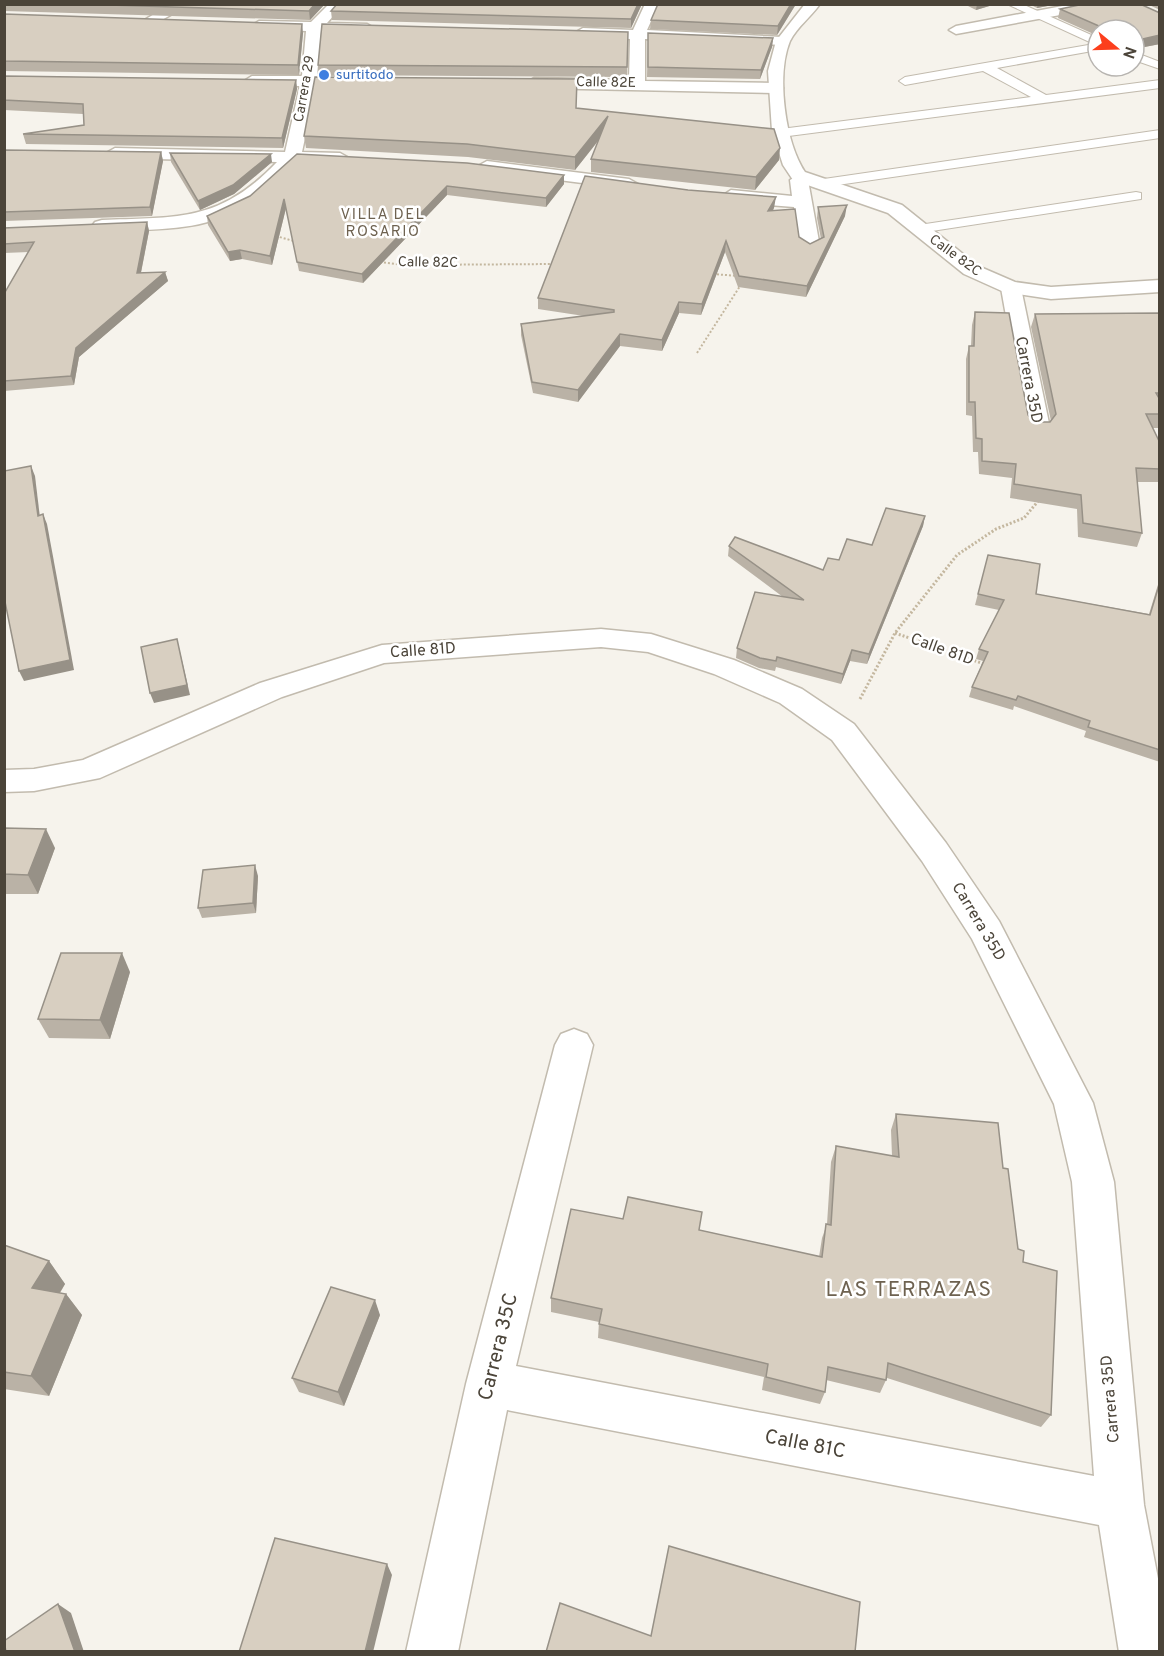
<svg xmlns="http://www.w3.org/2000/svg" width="1164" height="1656" viewBox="0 0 1164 1656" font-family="Overpass,sans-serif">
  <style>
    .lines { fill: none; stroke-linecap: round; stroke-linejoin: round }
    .service-casing { stroke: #c2bbae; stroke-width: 2 }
    .minor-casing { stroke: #c2bbae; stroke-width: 3 }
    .tertiary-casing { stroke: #c2bbae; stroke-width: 3 }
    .path-far1 { stroke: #c4b79f; stroke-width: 2; stroke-dasharray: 2 2; stroke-linecap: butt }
    .path { stroke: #c4b79f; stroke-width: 3; stroke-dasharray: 2 2; stroke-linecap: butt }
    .service { fill: #fff; fill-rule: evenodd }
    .minor { fill: #fff; fill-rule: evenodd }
    .tertiary { fill: #fff; fill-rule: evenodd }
    .wall { fill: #bab2a6 }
    .shaded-wall { fill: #979187 }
    .building { fill: #d8cfc1; stroke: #979187; stroke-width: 1.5 }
    .shop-dot { fill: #3f7fe0; stroke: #fff; stroke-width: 2 }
    .labels { text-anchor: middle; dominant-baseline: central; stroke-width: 5; stroke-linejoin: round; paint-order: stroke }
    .far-shop-label { font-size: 14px; fill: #366cbe; stroke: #fff; text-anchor: start }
    .far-street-label { font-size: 14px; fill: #4b4439; stroke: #fff }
    .far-neighbourhood-label { font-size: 15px; letter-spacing: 1.5px; fill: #6e6250; stroke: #fff }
    .street-label { font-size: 16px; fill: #4b4439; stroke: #fff }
    .near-street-label { font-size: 20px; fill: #4b4439; stroke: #fff }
    .near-neighbourhood-label { font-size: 21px; letter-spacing: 1.5px; fill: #6e6250; stroke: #fff }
  </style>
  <rect width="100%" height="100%" fill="#f6f3ec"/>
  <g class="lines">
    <!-- service casing -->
    <g class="service-casing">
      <g id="service">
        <path d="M1007,4H1022L1098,38V50L997,68L1046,95L1160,80V88L781,137L774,133L781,129L1031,97L983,71L905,85L899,81L905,77L1094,44Z"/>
        <path d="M1134,52L1160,62V69L1134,60Z"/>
        <path d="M1160,130V138L817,188L810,184L817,180Z"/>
        <path d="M1136,192L1141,193V199L919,233L912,229L919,225Z"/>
      </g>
    </g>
    <!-- minor casing -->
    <g class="minor-casing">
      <g id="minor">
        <path d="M171,4H190L153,25H143L141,22Z"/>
        <path d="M329,4H344L327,23L367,24L374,28L367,32L321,31L317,76H359L367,81L359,86H316L302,152L340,153L349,158L346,162H296C246,216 213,228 141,230C126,231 110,234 95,230L92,226L95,222L102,220C179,217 220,222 277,162L115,158L106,153L115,148L285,152L300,86H252L244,81L252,76H302L306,31L259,29L252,25L259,21L311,22Z"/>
        <path d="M645,4H659L647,30L782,37L789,41L782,45L645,39V81L775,83L783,88L775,93L534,88L526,83L534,78L629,80L630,39L583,36L576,32L583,28L633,30Z"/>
        <path d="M1073,4H1106L1099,8L956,34L949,30L956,26Z"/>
        <path d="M487,161L629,179L638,184L629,189L481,170L478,166Z"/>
        <path d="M799,175L808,180L820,247L817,251H803L800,247L794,207L731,202L722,196L731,190L792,196L790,180Z"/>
        <path d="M1011,282L1018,284L1021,288L1050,428L1046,433H1030L1026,428L1001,288L1004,284Z"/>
        <path d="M601,629L651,634L734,660L802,689L854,724L946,843L999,921L1093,1103L1114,1182L1144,1505L1160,1589V1652H1119L1099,1525L507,1410L458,1652H406L466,1384L555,1045L561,1034L574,1029L587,1034L593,1045L516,1366L1094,1476L1072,1182L1054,1104L972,939L922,861L832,740L780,703L714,674L648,652L601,647L384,663L282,697L100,778L34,791L4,792V770L34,769L83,760L260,683L382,645Z"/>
      </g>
    </g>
    <!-- tertiary casing -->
    <g class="tertiary-casing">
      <path id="tertiary" d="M805,4H820C811,17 797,27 790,41C776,75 785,142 805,172L902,205L978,266L1015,282L1051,287L1160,280V292L1051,299L1004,292L964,274L888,213L793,180L783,165L772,131L768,71L776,41Z"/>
    </g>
    <!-- path-far1 -->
    <g class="path-far1">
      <path d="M276,236L297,242"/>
      <path d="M380,262L404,265L556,264"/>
      <path d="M713,274L738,276"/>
      <path d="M697,353L742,283"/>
    </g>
    <!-- path -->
    <g class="path">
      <path d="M895,633L987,665"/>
      <path d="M860,699L895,633L957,555L996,529L1024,518L1039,500"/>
    </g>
    <!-- service -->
    <use href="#service" class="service"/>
    <!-- minor -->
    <use href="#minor" class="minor"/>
    <!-- tertiary -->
    <use href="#tertiary" class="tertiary"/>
  </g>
  <!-- wall -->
  <g class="wall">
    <path d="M4,4H325L310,20L4,11Z"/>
    <path d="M337,4H642L631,28L332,20L331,11Z"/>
    <path d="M658,4H796L777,35L650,29L651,20Z"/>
    <path d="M964,4H996L976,10Z"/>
    <path d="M1029,4H1058L1037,8Z"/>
    <path d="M1084,4H1140L1160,13V44L1134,49V30H1098V36L1058,18L1060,9Z"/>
    <path d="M1147,4H1160V10Z"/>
    <path d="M4,14L303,33L299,75L4,71Z"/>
    <path d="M628,32L627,77L319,75L318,65Z"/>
    <path d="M648,33L773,38L772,47L760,79L647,77Z"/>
    <path d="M4,76L296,80L297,89L283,148L26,144L23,134L84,125L83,114L4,110Z"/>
    <path d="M577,108L779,160L755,190L591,172V159L599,140L575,170L468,157L306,148L304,136Z"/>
    <path d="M4,150L161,152L163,161L152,216L4,221Z"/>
    <path d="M170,153L272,162L234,194L200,210L171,162Z"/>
    <path d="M564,175V184L546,207L447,195L363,283L299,271L286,208L272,265L242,259L230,261L208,225L207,216L250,196Z"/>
    <path d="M818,207L845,216L806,297L738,287L725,252L701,315L679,313L662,351L620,346L578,402L533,393L521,335V324L584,316L538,309V298L774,208L773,211L799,237L810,244L821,239L817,218Z"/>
    <path d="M147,222L149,231L141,273L165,272L168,281L79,357L74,385L4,391V294L29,252L4,253V228Z"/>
    <path d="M975,312L1028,415L1034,422H1050L1051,421L1031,327L1035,314L1160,313V428H1152L1160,443V482H1137L1142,533L1137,547L1078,537L1077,509L1010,498L1012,478L979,474L978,452H973L972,416L966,415V359L969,346H971L972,325Z"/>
    <path d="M925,516L923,526L867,664L850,661L841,684L776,667L775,671L759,668L736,658L737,648L783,597L728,556L729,546L823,570L839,560L872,545Z"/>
    <path d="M988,555L1036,594L1149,614L1160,578V762L1084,737L1086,731L1014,706L1013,710L969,697L972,687L983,661L976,659L979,649L999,610L975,605Z"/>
    <path d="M4,828L55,848L38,894H4Z"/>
    <path d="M258,876L256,913L202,918L198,908Z"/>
    <path d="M130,972L110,1039L49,1038L38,1019Z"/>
    <path d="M896,1114L1003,1168L1018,1249L1023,1262L1051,1415L1041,1427L887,1378L886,1380L880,1393L826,1380L825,1392L820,1404L762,1390L764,1377L598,1338L599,1322L551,1312V1298L623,1219L700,1230L819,1257L822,1238L827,1224L831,1162L836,1146L892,1156L891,1130Z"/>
    <path d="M4,1245L49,1261L65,1284L60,1293L66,1294L82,1315L49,1396L4,1389Z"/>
    <path d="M380,1315L344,1406L299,1392L292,1378Z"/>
  </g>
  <!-- shaded-wall -->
  <g class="shaded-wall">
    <path d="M315,4H325L310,20L309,11Z"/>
    <path d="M638,4H642L631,28V19Z"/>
    <path d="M791,4H796L777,35L778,26Z"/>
    <path d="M977,4H996L976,10Z"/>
    <path d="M1038,4H1058L1037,8Z"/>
    <path d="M302,24L303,33L299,75L298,65Z"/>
    <path d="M1160,35V44L1134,49V41Z"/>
    <path d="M773,38L772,47L760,79L761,70Z"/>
    <path d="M296,80L297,89L283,148L282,138Z"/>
    <path d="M608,116V128L575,170V157Z"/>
    <path d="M780,148L779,160L755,190L756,177Z"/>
    <path d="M161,152L163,161L152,216L150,207Z"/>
    <path d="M271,154L272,162L234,194L200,210L198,201Z"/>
    <path d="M564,175V184L546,207V198Z"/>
    <path d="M447,186V195L363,283L362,274Z"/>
    <path d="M776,197L774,208L766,221L768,211Z"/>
    <path d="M284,199L286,208L272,265L270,256Z"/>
    <path d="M847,205L845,216L806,297L807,286Z"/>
    <path d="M147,222L149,231L139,282L137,273Z"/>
    <path d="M726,241L725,252L701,315L702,304Z"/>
    <path d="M240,250L242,259L230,261L228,252Z"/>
    <path d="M165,272L168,281L79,357L74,385L71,376L76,348Z"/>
    <path d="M679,302V313L662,351V340Z"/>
    <path d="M620,334V346L578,402V390Z"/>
    <path d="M31,466L35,476L41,526L38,516Z"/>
    <path d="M43,514L47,524L74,670L24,681L19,671Z"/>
    <path d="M925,516L923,526L867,664L869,654Z"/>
    <path d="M4,597L9,607L4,608Z"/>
    <path d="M177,639L190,695L154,703L150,693Z"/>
    <path d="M852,650L850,661L841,684L843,674Z"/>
    <path d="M46,829L55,848L38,894L28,875Z"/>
    <path d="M255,865L258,876L256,913L253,903Z"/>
    <path d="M122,953L130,972L110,1039L100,1020Z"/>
    <path d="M49,1261L65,1284L49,1310L32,1288Z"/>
    <path d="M66,1294L82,1315L49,1396L31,1376Z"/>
    <path d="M375,1300L380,1315L344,1406L338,1392Z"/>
    <path d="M387,1564L392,1575L373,1652H365Z"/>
    <path d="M58,1604L71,1613L84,1652H75Z"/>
  </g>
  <!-- building -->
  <g class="building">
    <path d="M76,4H315L309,11Z"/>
    <path d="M337,4H638L631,19L331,11Z"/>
    <path d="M658,4H791L778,26L651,20Z"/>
    <path d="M1084,4H1140L1160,13V35L1134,41V30H1108L1060,9Z"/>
    <path d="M4,14L302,24L298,65L4,61Z"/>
    <path d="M322,24L628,32L627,67L318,65Z"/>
    <path d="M648,33L773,38L761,70L648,67Z"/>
    <path d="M4,76L296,80L282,138L23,134L84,125L83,104L4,100Z"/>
    <path d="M315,77L577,79L576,108L774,129L780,148L756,177L591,159L608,116L575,157L467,144L304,136Z"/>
    <path d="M4,150L161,152L150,207L4,212Z"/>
    <path d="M170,153L271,154L233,185L198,201Z"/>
    <path d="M297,154L467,163L564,175L546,198L447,186L362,274L297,262L284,199L270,256L240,250L228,252L207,216L250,196Z"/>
    <path d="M585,176L688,190L776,197L768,211L795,209L799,237L810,244L824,237L818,207L847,205L807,286L739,276L726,241L702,304L679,302L662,340L620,334L578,390L532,382L521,324L614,312V310L538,298Z"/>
    <path d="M147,222L137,273L165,272L76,348L71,376L4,381V294L34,242L4,244V228Z"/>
    <path d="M975,312L1009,313L1028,415L1034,422H1050L1056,414L1035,314L1160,313V393H1156L1160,400V414H1146L1160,443V469L1136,468L1142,533L1083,523L1081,495L1014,484L1016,464L982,461V439L976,438L975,402H969V346H974Z"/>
    <path d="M31,466L38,516L43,514L70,660L19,671L4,597V471Z"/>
    <path d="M886,508L925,516L869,654L852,650L843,674L777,657L776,661L760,658L737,648L755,592L804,600L729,546L735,537L823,570L828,558L839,560L847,539L872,545Z"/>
    <path d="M988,555L1040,564L1036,594L1150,615L1160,582V750L1088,727L1090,721L1018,696L1016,700L972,687L988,652L979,649L1004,600L978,594Z"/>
    <path d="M177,639L187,685L150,693L141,647Z"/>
    <path d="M4,828L46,829L28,875L4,874Z"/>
    <path d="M255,865L253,903L198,908L203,870Z"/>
    <path d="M61,953H122L100,1020L38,1019Z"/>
    <path d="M896,1114L998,1123L1003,1168L1008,1169L1018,1249L1024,1251L1023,1262L1057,1271L1051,1415L888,1363L886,1380L828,1367L825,1392L766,1377L768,1364L599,1324L602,1309L551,1298L571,1209L623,1219L628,1197L702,1212L699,1230L822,1257L826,1224L831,1225L836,1146L899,1157Z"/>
    <path d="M4,1245L49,1261L32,1288L66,1294L31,1376L4,1372Z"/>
    <path d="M331,1287L375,1300L338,1392L292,1378Z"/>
    <path d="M275,1538L387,1564L365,1652H239Z"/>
    <path d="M669,1546L860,1602L855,1652H546L560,1603L651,1636Z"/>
    <path d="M58,1604L75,1652H6L4,1641Z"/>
  </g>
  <!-- markers -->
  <circle class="shop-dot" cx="324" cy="75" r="6"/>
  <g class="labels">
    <!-- far-shop labels -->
    <g class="far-shop-label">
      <text x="336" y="75">surtitodo</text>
    </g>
    <!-- far-street labels -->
    <g class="far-street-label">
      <text transform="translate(606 83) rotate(1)">Calle 82E</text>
      <text transform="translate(305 89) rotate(-80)">Carrera 29</text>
      <text transform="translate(955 256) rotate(36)">Calle 82C</text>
      <text transform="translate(428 263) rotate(1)">Calle 82C</text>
    </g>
    <!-- far-neighbourhood labels -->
    <g class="far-neighbourhood-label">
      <text x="383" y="215">VILLA DEL<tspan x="383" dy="17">ROSARIO</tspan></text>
    </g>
    <!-- street labels -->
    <g class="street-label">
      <text transform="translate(1028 380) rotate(79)">Carrera 35D</text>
      <text transform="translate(942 650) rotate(20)">Calle 81D</text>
      <text transform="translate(423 651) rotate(-4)">Calle 81D</text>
      <text transform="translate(978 922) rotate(59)">Carrera 35D</text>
      <text transform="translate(1111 1399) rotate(-95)">Carrera 35D</text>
    </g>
    <!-- near-street labels -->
    <g class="near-street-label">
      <text transform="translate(499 1347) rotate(-76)">Carrera 35C</text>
      <text transform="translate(805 1445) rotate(11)">Calle 81C</text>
    </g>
    <!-- near-neighbourhood labels -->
    <g class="near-neighbourhood-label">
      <text x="909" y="1290">LAS TERRAZAS</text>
    </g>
  </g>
  <!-- border -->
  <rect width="1164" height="1656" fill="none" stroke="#4b4439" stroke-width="12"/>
  <!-- north arrow -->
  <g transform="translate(1116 48) rotate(109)"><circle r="28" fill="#ffffff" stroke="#b7b4b0" stroke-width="1.5"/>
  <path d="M0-4.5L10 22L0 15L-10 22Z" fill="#fc3f1d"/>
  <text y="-9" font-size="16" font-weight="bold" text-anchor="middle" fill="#4b4439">N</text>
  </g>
</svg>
